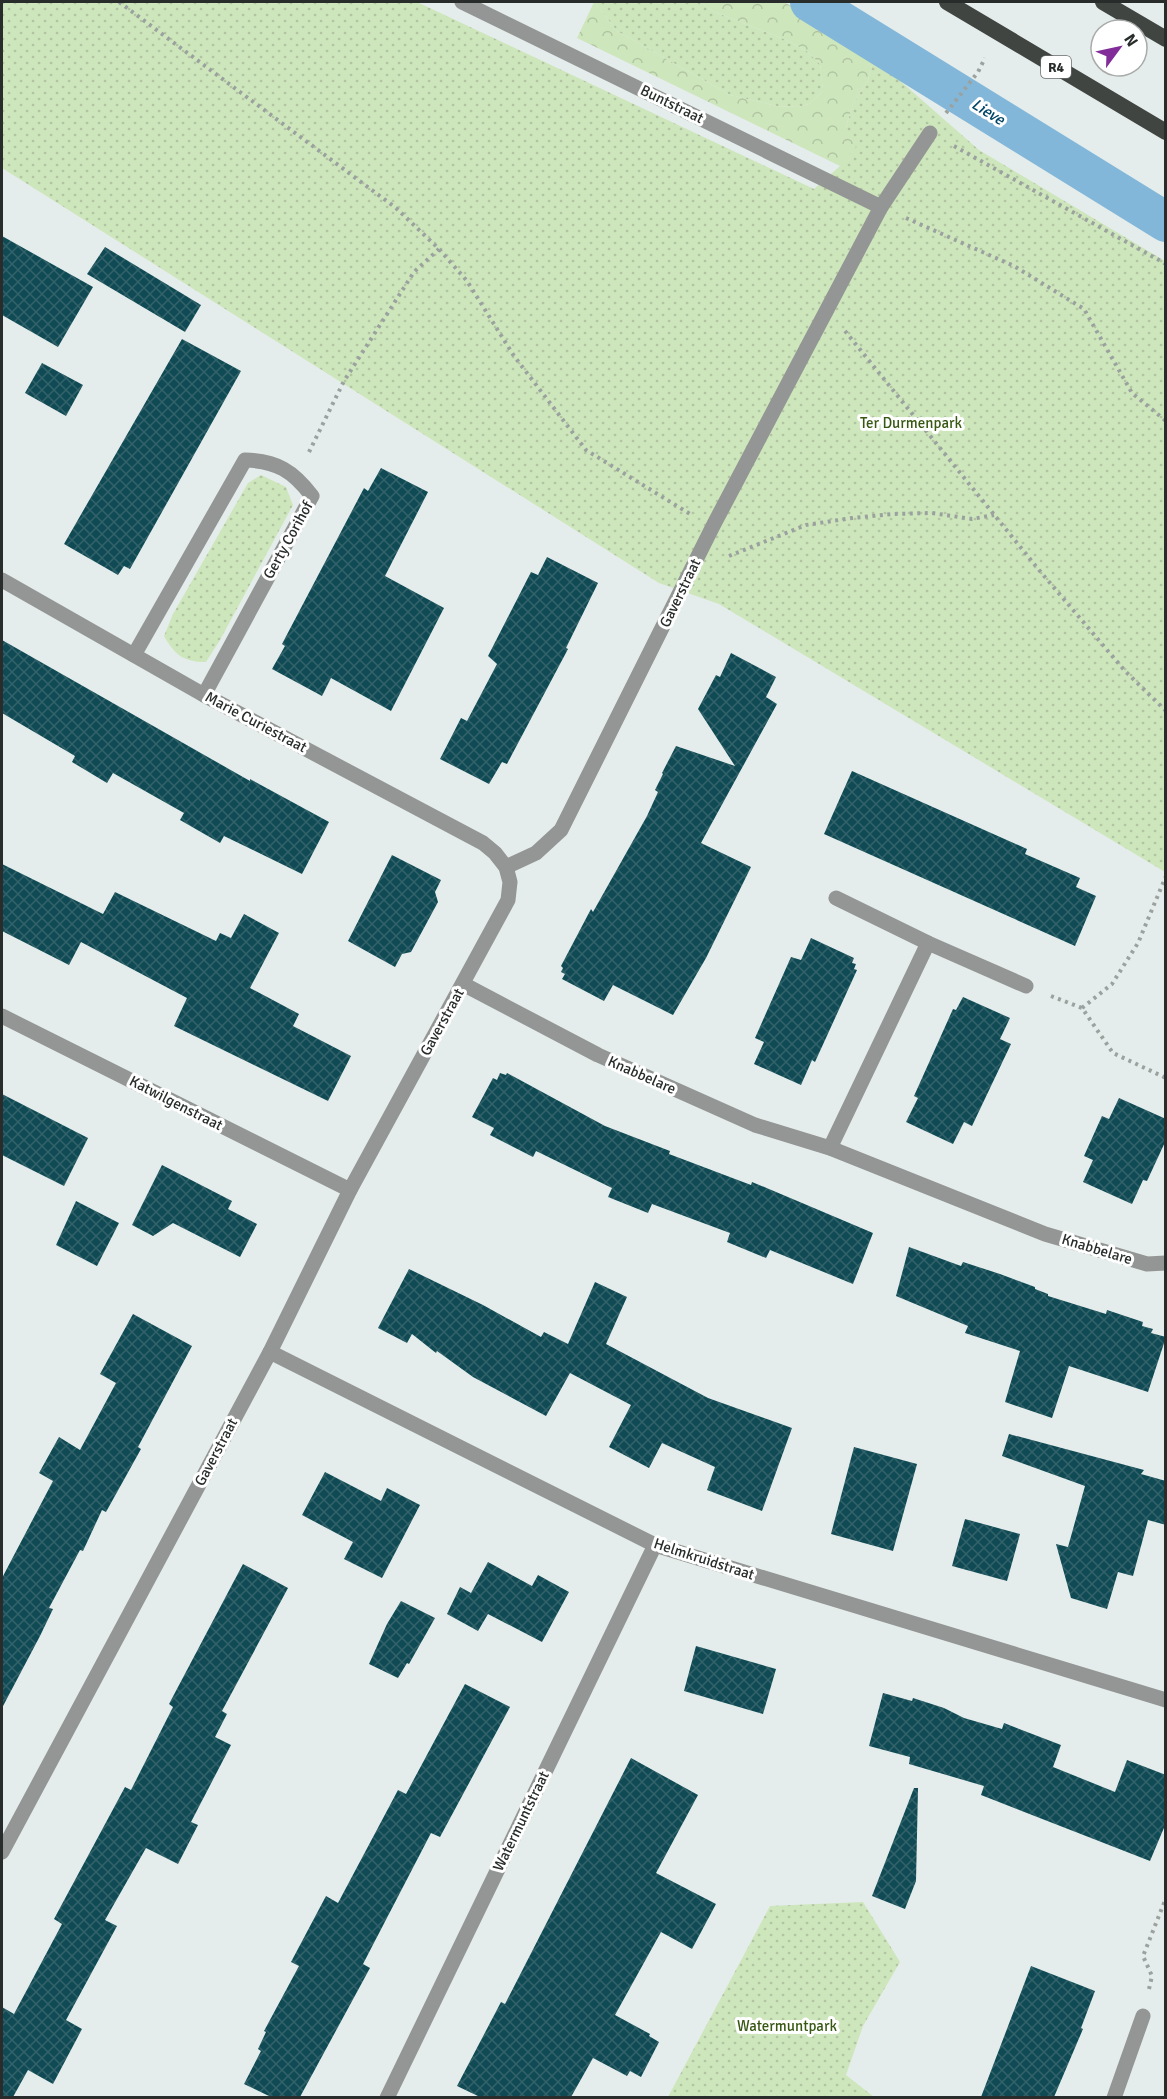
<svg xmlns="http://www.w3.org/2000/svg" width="1167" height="2099" viewBox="0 0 1167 2099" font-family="Signika,sans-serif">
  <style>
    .green { fill: url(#green-dots) }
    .forest { fill: url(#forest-crowns) }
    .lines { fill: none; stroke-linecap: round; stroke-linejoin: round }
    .canal { stroke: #83b7da; stroke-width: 40 }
    .building { fill: url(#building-cross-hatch) }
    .path { stroke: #9aa19f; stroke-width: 4; stroke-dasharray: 3 4.5; stroke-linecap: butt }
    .minor { stroke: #939694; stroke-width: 15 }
    .trunk { stroke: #404542; stroke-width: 16 }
    .labels { text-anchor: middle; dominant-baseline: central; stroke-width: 6; stroke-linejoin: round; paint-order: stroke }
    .shield { fill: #fff; stroke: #686b6b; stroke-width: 1.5 }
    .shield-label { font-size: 14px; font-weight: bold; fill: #282c2b }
    .street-label { font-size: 15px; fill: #282c2b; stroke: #fff }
    .park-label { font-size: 15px; fill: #365812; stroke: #fff }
    .water-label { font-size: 16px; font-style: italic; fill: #004567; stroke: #fff }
  </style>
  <defs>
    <pattern id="green-dots" width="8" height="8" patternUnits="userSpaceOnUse" patternTransform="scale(1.5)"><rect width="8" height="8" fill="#cee6bc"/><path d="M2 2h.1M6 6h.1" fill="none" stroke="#b1c5a2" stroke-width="1.8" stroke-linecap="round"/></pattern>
    <pattern id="forest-crowns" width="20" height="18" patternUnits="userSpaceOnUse" patternTransform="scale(1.5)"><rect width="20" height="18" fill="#cee6bc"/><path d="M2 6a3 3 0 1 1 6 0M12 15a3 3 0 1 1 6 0" fill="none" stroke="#b1c5a2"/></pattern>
    <pattern id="building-cross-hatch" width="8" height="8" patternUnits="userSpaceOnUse" patternTransform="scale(1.5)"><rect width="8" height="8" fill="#104b55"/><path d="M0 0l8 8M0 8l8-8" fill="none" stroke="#33626a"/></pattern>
  </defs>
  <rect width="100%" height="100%" fill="#e4edeb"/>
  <!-- green -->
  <g class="green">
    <path d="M2,2H417L814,189L840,166L846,127L853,104L868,80L874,58L979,150L1165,261V872L719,604L659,583L2,168Z"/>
    <path d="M594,2H699L715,12L784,39L807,51L820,64L823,91L809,104L798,107L777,106L730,95L617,31Z"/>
    <path d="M261,475L286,487L293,505L220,640L206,662C183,662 175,655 164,636L173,614L248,483Z"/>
    <path d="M863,1902L900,1962L863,2026L846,2075L874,2097H668L770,1906Z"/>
  </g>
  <!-- forest -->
  <path class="forest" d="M594,2L617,31L730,95L777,106L798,107L809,104L823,91L820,64L807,51L784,39L715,12L699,2H784L861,46L874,58L868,80L853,104L846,127L856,147L840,166L577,38Z"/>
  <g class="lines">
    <!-- canal -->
    <path class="canal" d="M810,2L1166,222"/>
  </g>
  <!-- building -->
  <g class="building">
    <path d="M2,236L93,287L58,347L2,315Z"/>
    <path d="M105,247L201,305L185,332L87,274Z"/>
    <path d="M182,339L241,371L130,569L124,566L118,575L64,544Z"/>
    <path d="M42,363L83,385L66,416L25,393Z"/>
    <path d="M381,468L428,492L385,576L444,608L391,711L331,678L322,696L272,669L285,646L282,644L364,488L368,491Z"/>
    <path d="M547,557L598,583L566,648L568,649L507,764L502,762L489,784L440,759L461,718L467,721L497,664L488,656L531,572L538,575Z"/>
    <path d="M2,640L250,781V779L329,822L302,874L224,836L220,843L180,820L184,813L113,773L107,783L72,762L75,756L2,713Z"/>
    <path d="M731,653L776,677L766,697L777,704L701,843L751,867L706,958L673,1015L613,985L604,1001L562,979L565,974L561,972L563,968L561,966L591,909L593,912L647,816L658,792L655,790L663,774L662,773L676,746L735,766L698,709L716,675L720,677Z"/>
    <path d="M852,771L1027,849L1025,854L1080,878L1076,887L1096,896L1075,946L824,834Z"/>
    <path d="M392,855L441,880L435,892L438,902L411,952L402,954L395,967L348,941Z"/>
    <path d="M2,864L103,914L115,892L216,941L220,933L231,938L244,914L279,933L250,988L299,1014L293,1026L351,1056L328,1101L174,1026L187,998L81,942L69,965L2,931Z"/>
    <path d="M811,938L854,958L852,963L856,964L854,969L857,970L815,1062L812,1060L801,1085L754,1064L764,1042L755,1038L791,957L801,960Z"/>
    <path d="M963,997L1010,1018L1000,1039L1011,1044L972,1126L964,1122L953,1144L906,1122L918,1098L914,1096L953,1009L956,1010Z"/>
    <path d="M500,1073L506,1075L507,1073L605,1126L670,1151L669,1154L751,1185L752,1182L769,1189L873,1233L853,1284L770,1250L766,1258L727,1242L730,1233L652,1204L648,1213L608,1197L612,1188L536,1151L533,1157L490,1135L494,1128L472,1117L493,1078L497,1080Z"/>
    <path d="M2,1094L88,1138L64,1186L2,1155Z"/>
    <path d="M1119,1098L1166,1119V1140L1147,1181L1143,1180L1132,1204L1083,1182L1093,1160L1084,1156L1102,1116L1109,1119Z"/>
    <path d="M162,1165L232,1201L228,1209L257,1224L240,1257L173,1223L153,1236L132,1225Z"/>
    <path d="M76,1201L119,1223L97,1266L56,1245Z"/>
    <path d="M909,1247L961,1266L963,1262L1000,1274L1035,1287V1289L1048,1294V1296L1106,1314L1107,1310L1143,1322L1142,1326L1153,1329L1151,1333L1166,1337L1148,1392L1069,1366L1052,1418L1005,1402L1020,1351L965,1333L968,1326L896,1296Z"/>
    <path d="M409,1269L483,1305L541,1337L544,1332L568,1344L595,1282L627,1297L606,1344L708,1398L792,1428L762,1511L707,1490L715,1467L662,1443L649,1468L609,1447L631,1405L570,1373L546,1416L473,1377L437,1351L436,1353L412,1334L407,1343L378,1328Z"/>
    <path d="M133,1314L192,1346L138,1447L141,1449L106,1512L102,1510L83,1551L80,1550L49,1608L53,1609L40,1636L2,1708V1578L53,1481L39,1473L59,1437L80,1450L116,1383L100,1374Z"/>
    <path d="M1009,1434L1144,1470L1141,1474L1166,1481V1525L1148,1520L1133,1576L1118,1572L1107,1609L1071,1598L1056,1544L1068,1547L1085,1486L1002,1456Z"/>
    <path d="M854,1447L917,1464L893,1551L831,1534Z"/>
    <path d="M325,1472L381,1501L387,1488L420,1505L382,1578L344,1559L353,1542L302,1515Z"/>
    <path d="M965,1519L1020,1534L1007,1581L952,1566Z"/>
    <path d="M488,1562L532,1586L538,1575L569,1592L542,1642L488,1614L478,1631L447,1614L460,1587L471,1593Z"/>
    <path d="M243,1564L288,1588L222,1711L227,1714L215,1737L231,1745L191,1822L198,1825L178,1864L146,1848L105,1920L117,1926L66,2020L82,2029L53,2084L28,2070L13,2097H2V2007L14,2014L62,1924L54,1919L125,1787L131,1790L173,1707L169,1704Z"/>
    <path d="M401,1601L435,1618L409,1664L407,1663L398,1678L369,1664L387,1624Z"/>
    <path d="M696,1646L776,1669L763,1714L684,1691Z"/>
    <path d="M465,1684L510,1707L440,1837L431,1833L363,1964L370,1968L300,2097H271L244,2084L261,2051L258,2049L266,2032L264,2031L299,1966L291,1962L326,1896L338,1903L398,1790L406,1794Z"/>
    <path d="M883,1693L912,1701L913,1698L944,1708L964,1718L1002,1729L1004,1723L1061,1745L1053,1767L1115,1792L1127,1760L1166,1775V1823L1150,1861L981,1795L984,1786L909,1764L910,1757L869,1746Z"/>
    <path d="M631,1758L698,1795L656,1873L716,1904L692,1949L661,1932L615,2015L650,2034L649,2036L659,2042L641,2077L630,2071L627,2076L593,2058L571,2097H480L457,2086L501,2002L505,2004Z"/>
    <path d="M914,1788H918L916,1881L905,1909L872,1896Z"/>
    <path d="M1031,1966L1095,1991L1081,2028L1083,2029L1054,2097H981Z"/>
  </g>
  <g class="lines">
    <!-- path -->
    <g class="path">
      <path d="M119,2L396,208L439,249L467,281L514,356L586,450L690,514"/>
      <path d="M946,113L978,72L985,58"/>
      <path d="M954,146L1166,264"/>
      <path d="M906,218L1014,266L1084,309L1132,393L1166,421"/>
      <path d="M845,331L1039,570L1125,671L1166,711"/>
      <path d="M309,452L344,381L414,272L439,249"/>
      <path d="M729,556L806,525L852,518L892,514L932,513L972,519L994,515"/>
      <path d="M1051,996L1082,1008L1113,1053L1166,1078"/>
      <path d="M1082,1008L1112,984L1138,943L1166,876"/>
      <path d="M1149,1989L1152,1976L1143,1956L1166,1898"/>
    </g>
    <!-- minor -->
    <g class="minor">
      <path d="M462,2L881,207"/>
      <path d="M2,580L204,695L483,843L495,853L506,867L510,882L508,900L350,1190L270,1352L2,1852"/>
      <path d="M134,655L245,460C277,461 293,471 312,496L204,695"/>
      <path d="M506,867L536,853L561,830L713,526L881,207L930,133"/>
      <path d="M836,898L928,943"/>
      <path d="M463,984L598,1055L755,1125L830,1148L1045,1234L1147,1264L1166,1263"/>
      <path d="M2,1016L350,1190"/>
      <path d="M830,1148L928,943L1026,986"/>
      <path d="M270,1352L655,1545L1166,1700"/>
      <path d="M387,2098L655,1545"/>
      <path d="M1114,2098L1143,2016"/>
    </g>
    <!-- trunk -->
    <g class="trunk">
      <path d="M947,2L1166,132"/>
      <path d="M1103,2L1166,39"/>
    </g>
  </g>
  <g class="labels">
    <!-- shield labels -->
    <rect class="shield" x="1041" y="56" width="30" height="22" rx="4.5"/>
    <g class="shield-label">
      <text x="1056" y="67">R4</text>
    </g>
    <!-- street labels -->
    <g class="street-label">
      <text transform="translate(672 104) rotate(26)">Buntstraat</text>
      <text transform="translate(288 540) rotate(-61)">Gerty Corihof</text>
      <text transform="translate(680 593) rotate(-64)">Gaverstraat</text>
      <text transform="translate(256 722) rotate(28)">Marie Curiestraat</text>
      <text transform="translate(442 1022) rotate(-61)">Gaverstraat</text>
      <text transform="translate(642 1075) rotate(24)">Knabbelare</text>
      <text transform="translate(176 1103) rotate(27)">Katwilgenstraat</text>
      <text transform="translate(1097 1249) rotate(17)">Knabbelare</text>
      <text transform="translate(216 1452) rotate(-62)">Gaverstraat</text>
      <text transform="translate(704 1559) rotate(18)">Helmkruidstraat</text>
      <text transform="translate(521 1821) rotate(-64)">Watermuntstraat</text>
    </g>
    <!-- park labels -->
    <g class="park-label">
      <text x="911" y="423">Ter Durmenpark</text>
      <text x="787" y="2026">Watermuntpark</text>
    </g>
    <!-- water labels -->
    <g class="water-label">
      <text transform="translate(988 112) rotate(32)">Lieve</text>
    </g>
  </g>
  <!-- border -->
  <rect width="1167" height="2099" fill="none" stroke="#282c2b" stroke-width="6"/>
  <!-- north arrow -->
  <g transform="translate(1119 48) rotate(57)"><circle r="28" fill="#ffffff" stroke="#a9abaa" stroke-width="1.5"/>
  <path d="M0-4.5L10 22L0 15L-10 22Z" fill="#822c9a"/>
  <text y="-9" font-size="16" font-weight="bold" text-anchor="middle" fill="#282c2b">N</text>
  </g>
</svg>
